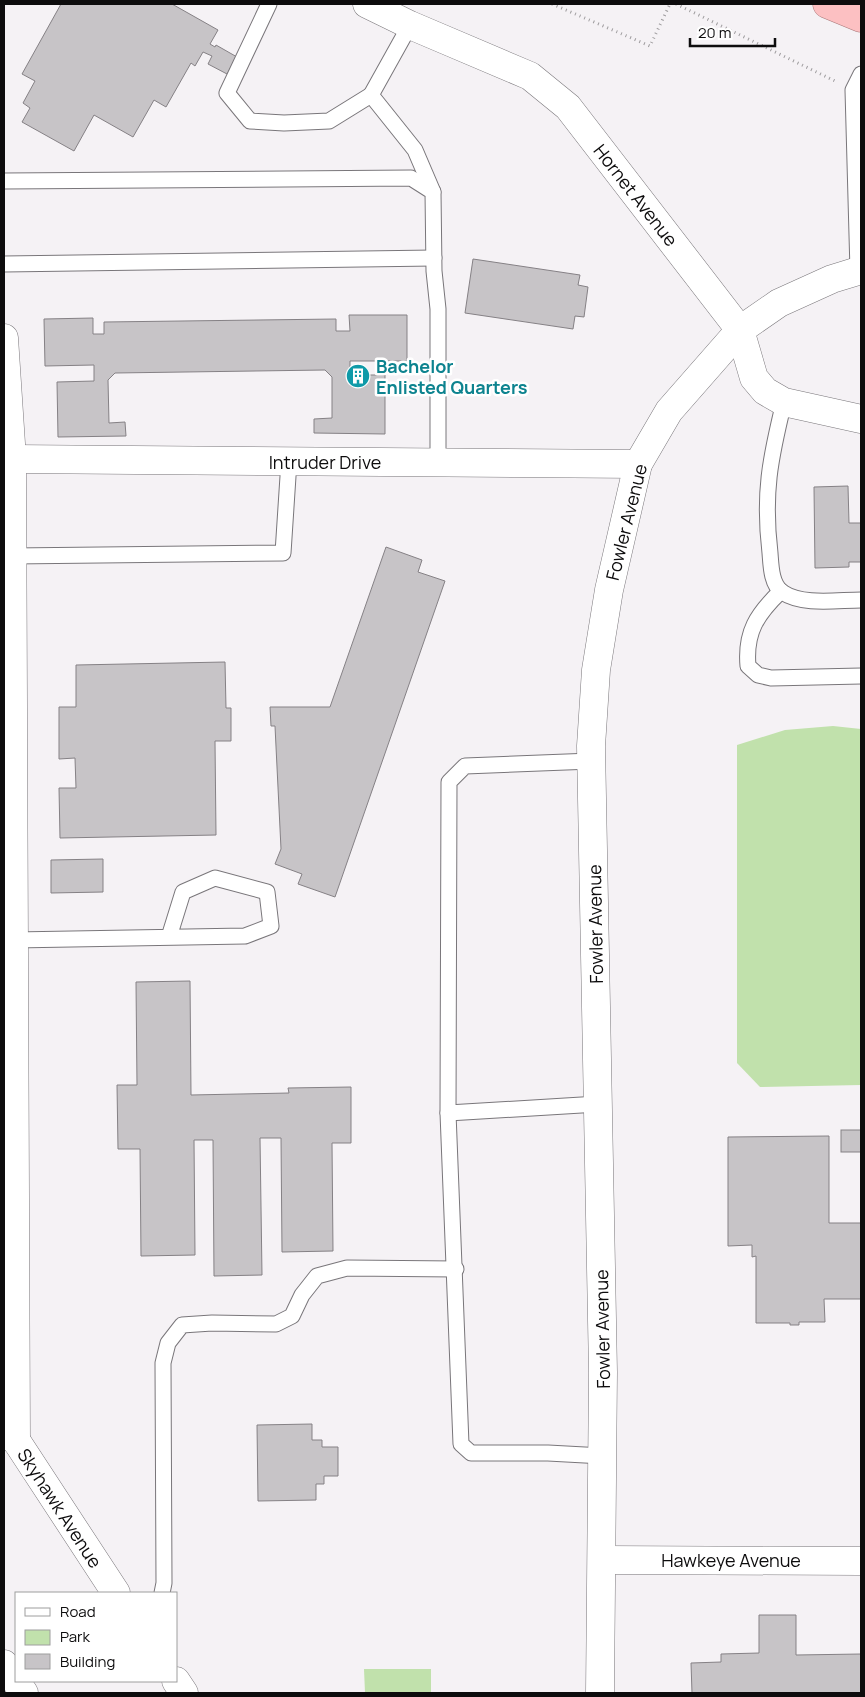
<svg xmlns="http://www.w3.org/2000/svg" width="865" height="1697" viewBox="0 0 865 1697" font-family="Manrope,sans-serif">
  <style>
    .green { fill: #c1e1ac }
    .building { fill: #c7c4c7; stroke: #858185 }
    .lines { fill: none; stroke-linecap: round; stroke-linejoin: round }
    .service-casing { stroke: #79767a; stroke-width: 17 }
    .minor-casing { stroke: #79767a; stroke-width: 29 }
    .trunk-casing { stroke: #a87778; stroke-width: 29 }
    .path { stroke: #9e9c9e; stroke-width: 3; stroke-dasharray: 1 4; stroke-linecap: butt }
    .service { stroke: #fff; stroke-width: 15 }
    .minor { stroke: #fff; stroke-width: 28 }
    .trunk { stroke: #fcc0c2; stroke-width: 28 }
    .labels { text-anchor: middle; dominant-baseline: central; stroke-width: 5; stroke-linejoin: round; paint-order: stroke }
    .street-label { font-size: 18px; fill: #0d0c0d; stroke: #fff }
    .culture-label { font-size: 18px; font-weight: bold; fill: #0d838f; stroke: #fff; text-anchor: start }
  </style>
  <rect width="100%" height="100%" fill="#f5f2f5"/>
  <!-- green -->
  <g class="green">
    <path d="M833,726L861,729V1085L760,1087L737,1063V745L785,730Z"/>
    <path d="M364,1669H431V1693H365Z"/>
  </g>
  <!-- building -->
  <g class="building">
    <path d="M61,4H172L218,30L210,44L215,47L216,45L237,57L227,74L208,64L212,56L203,52L195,66L191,63L166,107L154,100L133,137L94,115L74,151L22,122L30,108L23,103L35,81L22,74Z"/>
    <path d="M473,259L580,275L578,285L588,287L584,317L575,316L573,329L465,313Z"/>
    <path d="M349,315H407V361H350V375H385V434L314,433V419L332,418V377L325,370L115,373L108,380L109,423L125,422L126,436L58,437L57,382L94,381V365L45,366L44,319L93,318V334H104V322L336,319V331H350Z"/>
    <path d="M848,486L849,523H861V562H849V567L815,568L814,487Z"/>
    <path d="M386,547L422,560L418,572L445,581L335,897L298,884L302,874L275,864L281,849L275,726H271L270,707H330Z"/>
    <path d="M225,662L226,708H231V741H215L216,835L60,838L59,788H76L75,758L59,759V707H76V665Z"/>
    <path d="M103,859V892L51,893V860Z"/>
    <path d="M190,981L191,1095L289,1093L288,1088L351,1087V1143H332L333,1251L282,1252L281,1138H260L262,1275L214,1276L213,1140H194L195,1255L141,1256L140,1149H118L117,1085H137L136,982Z"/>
    <rect x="841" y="1130" width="20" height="22"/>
    <path d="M829,1136V1223H861V1299H824L825,1322H799V1325H790V1323H756V1256L752,1257V1245L728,1246V1137Z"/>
    <path d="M312,1424V1440H322V1447H338V1476H324V1484H316V1500L258,1501L257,1425Z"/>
    <path d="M759,1615H796V1655L861,1654V1693H692L691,1663L721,1662V1654L759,1653Z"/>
  </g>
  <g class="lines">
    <!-- service casing -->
    <g class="service-casing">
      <g id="service">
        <path d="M269,4L227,93L250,121L284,123L329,121L371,95"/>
        <path d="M410,25L371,95L415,150L433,192"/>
        <path d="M4,181L411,178L433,192L434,271L438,309V462"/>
        <path d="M4,264L434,258"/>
        <path d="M858,271L853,90L861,74"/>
        <path d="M784,402C770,459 763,494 770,553C771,565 771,584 782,592C803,606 837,600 861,600"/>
        <path d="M12,556L283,553L289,461"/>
        <path d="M781,591C757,614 745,632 748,666L758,675L771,678L861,676"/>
        <path d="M592,761L465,766L449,782L448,1113L461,1444L471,1453H548L603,1456"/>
        <path d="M14,940L245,936L271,926L267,892L215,878L183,892L169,937"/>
        <path d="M448,1113L598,1104"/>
        <path d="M162,1593L164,1583L163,1363L168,1343L182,1325L212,1323L276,1324L292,1316L302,1295L317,1276L347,1268L456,1269"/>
      </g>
    </g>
    <!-- minor casing -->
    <g class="minor-casing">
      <g id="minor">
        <path d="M367,4L410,25L530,76L568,107L740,330L754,378L765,391L784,402L861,419"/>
        <path d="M4,338L12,459L16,1441"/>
        <path d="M12,459L638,464"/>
        <path d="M6,1425L116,1593"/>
        <path d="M602,1560L861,1561"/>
        <path d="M4,1664L24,1693"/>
        <path d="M176,1681L184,1693"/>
        <path d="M600,1693L603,1372L591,746L596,670L609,590L638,464L669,411L740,330L779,303L832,279L861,270"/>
      </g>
    </g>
    <!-- trunk casing -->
    <g class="trunk-casing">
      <path id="trunk" d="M827,4L861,18"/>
    </g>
    <!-- path -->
    <g class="path">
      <path d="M552,4L650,46L670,4"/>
      <path d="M676,4L835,81"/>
    </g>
    <!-- service -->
    <use href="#service" class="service"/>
    <!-- minor -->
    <use href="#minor" class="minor"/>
    <!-- trunk -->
    <use href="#trunk" class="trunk"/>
  </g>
  <!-- icons -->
  <defs>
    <g id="building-disc" transform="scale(1.25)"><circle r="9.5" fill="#0f9aa8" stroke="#fff"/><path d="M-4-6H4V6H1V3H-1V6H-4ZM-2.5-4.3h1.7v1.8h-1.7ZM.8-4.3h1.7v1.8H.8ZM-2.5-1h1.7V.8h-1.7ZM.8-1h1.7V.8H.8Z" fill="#fff"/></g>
  </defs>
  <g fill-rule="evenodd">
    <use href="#building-disc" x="358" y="376"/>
  </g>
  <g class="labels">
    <!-- street labels -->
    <g class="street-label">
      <text transform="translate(636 195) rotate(52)">Hornet Avenue</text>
      <text x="325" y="462">Intruder Drive</text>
      <text transform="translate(626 522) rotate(-76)">Fowler Avenue</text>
      <text transform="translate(595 924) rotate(-91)">Fowler Avenue</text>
      <text transform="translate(602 1329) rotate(-91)">Fowler Avenue</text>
      <text transform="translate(60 1508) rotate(57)">Skyhawk Avenue</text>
      <text x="731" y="1560">Hawkeye Avenue</text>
    </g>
    <!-- culture labels -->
    <g class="culture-label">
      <text x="376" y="366">Bachelor<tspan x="376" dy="21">Enlisted Quarters</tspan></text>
    </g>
  </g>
  <!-- border -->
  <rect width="865" height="1697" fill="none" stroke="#0d0c0d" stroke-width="10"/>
  <!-- legend -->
  <rect x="15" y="1592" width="162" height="90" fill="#ffffff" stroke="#9e9e9e"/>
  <rect x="25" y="1608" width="25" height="8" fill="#ffffff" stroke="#9e9e9e"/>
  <text x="60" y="1617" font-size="15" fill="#0d0c0d">Road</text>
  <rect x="25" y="1630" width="25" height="15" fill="#c1e1ac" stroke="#9e9e9e"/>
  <text x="60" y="1642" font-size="15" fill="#0d0c0d">Park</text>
  <rect x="25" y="1654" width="25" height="15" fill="#c7c4c7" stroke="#9e9e9e"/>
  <text x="60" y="1667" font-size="15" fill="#0d0c0d">Building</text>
  <!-- scale -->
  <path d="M690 38v8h85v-8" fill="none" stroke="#0d0c0d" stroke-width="2.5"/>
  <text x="698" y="38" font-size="15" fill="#0d0c0d" stroke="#ffffff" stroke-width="4" paint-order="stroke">20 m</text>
</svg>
